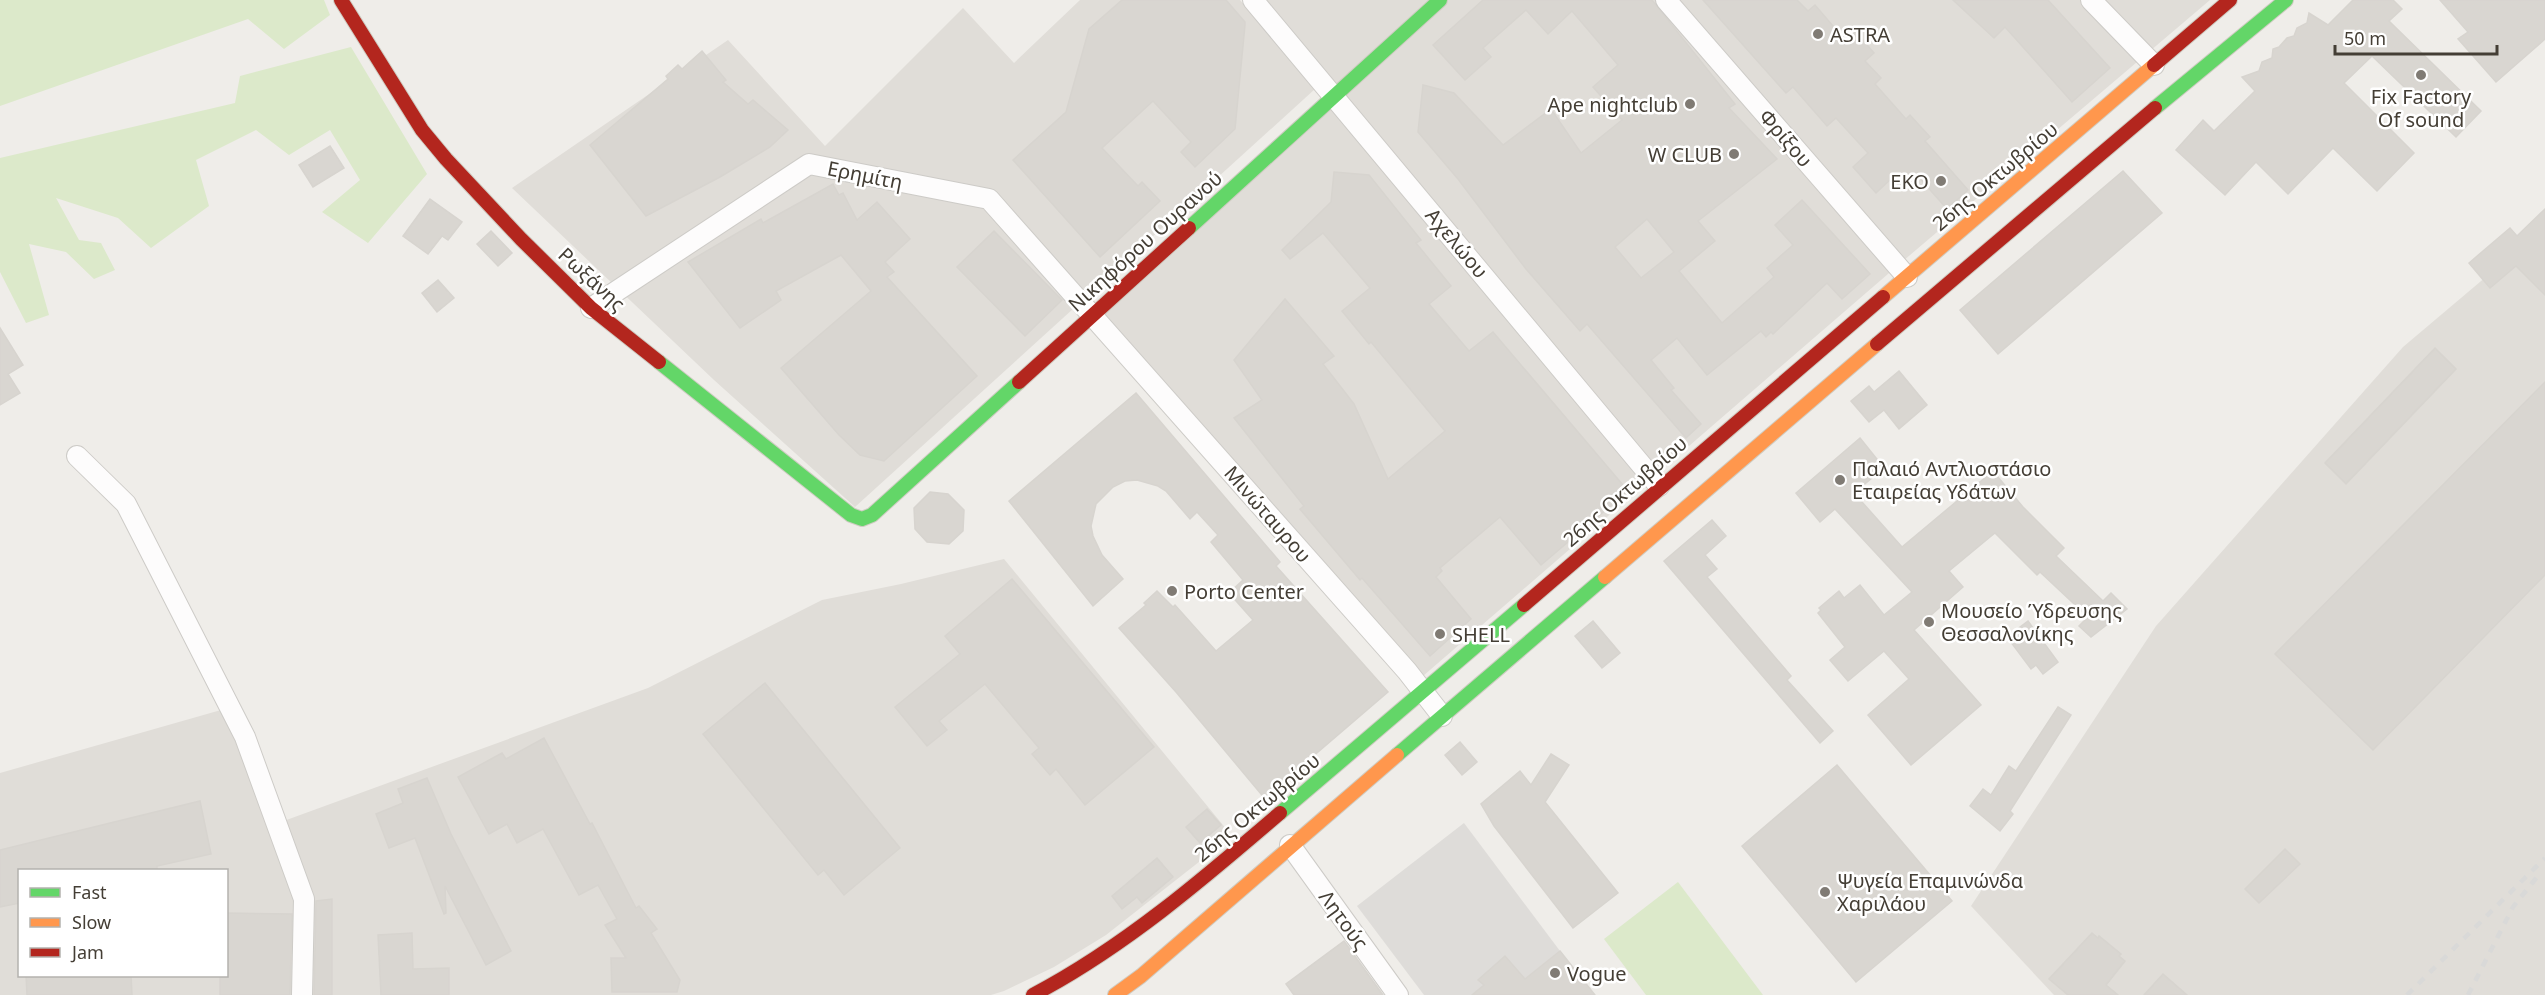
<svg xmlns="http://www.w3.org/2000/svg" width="2545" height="995" viewBox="0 0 2545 995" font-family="'Noto Sans',sans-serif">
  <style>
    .industrial { fill: #e0ddd8; fill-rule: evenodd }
    .green { fill: #dce9ca }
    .parking { fill: #dedcd9 }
    .building { fill: #d9d6d1; stroke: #d7d4cf; stroke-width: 1.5; fill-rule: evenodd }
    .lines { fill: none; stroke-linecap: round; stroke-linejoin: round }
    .street-casing { stroke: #cdcbc7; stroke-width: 22 }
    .fast-casing { stroke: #cfccc2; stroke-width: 16 }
    .slow-casing { stroke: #cfccc2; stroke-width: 16 }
    .jam-casing { stroke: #cfccc2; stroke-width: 16 }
    .street { stroke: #fdfcfc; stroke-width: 20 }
    .fast { stroke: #63d668; stroke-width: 14 }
    .slow { stroke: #ff974d; stroke-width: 14 }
    .jam { stroke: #b3261e; stroke-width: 14 }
    .rail { stroke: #d9d9d8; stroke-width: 4.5; stroke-dasharray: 8 8; stroke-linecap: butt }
    .poi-dot { fill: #807b74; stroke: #fff; stroke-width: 2 }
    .labels { text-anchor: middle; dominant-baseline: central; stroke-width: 5; stroke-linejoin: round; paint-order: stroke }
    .poi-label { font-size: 20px; fill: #443e35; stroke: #fff; text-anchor: start }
    .street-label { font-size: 20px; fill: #443e35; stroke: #fff }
  </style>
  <rect width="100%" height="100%" fill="#efede9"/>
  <!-- industrial -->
  <g class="industrial">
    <path d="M1080,0H1240L1315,89L855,507L714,380L512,188L728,40L825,146L963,8L1014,63Z"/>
    <path d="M1253,0H2210L1903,261L1423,676L1092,315L1334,96Z"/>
    <path d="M2545,227V995H2054L1971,906L2156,626L2403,347Z"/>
    <path d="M1004,559L1232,836L1106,935L1054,967L1004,991L991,995H0V773L228,708L270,826L648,688L822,600L901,584ZM20,870H226V976H20Z"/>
  </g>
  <!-- green -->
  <g class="green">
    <path d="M0,0H324L330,15L284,49L248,19L0,106Z"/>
    <path d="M351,47L427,174L368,243L322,212L360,180L330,130L289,155L256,130L196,160L209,206L151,248L118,218L56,198L79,240L101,243L115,270L94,279L66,252L29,244L49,315L26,323L0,272V158L235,103L240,76Z"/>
    <path d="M1678,882L1763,995H1646L1604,939Z"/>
  </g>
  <!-- parking -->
  <path class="parking" d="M1464,823L1560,951L1505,995H1424L1357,906Z"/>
  <!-- building -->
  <g class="building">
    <path d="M1122,0H1226L1245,22V25L1235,129L1195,167L1181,152L1191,142L1153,101L1102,148L1138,186L1142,182L1160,201L1100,257L1013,160L1066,112L1089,29Z"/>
    <path d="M1483,0H1652L1735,104L1729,108L1777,159L1698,221L1715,241L1679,271L1722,323L1774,277L1767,268L1793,245L1775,225L1802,200L1870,274L1842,299L1827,283L1773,334L1771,332L1766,337L1761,331L1707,375L1677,338L1651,360L1674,388L1671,390L1701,424L1686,438L1587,324L1580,331L1526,269L1458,179L1418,132L1423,85L1454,93L1503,145L1551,109L1581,153L1622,120L1593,87L1618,65L1572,11L1548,34L1526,10L1483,48L1491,57L1465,80L1433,45ZM1647,219L1674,252L1641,278L1615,247Z"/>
    <path d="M1703,0H1797L1808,11L1815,5L1845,40L1855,31L1874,53L1865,61L1881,78L1875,84L1906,119L1910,115L1930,137L1925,141L1968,190L1947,209L1916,174L1901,188L1892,178L1876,193L1853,167L1868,153L1836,118L1827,126L1793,87L1786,93Z"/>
    <path d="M1953,0H2048L2110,68L2072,102L2005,27L1994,38Z"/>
    <path d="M2353,0H2393L2402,9L2389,21L2481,111L2456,137L2372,56L2344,83L2414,153L2377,191L2333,148L2288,194L2256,162L2225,195L2176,150L2203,120L2214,131L2255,91L2242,77L2259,71L2262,62L2272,58L2273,49L2279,47L2287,38L2294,36L2297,28L2307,23L2309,13L2328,25Z"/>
    <path d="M2440,0H2545V39L2496,82L2458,39L2468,32Z"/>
    <path d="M702,51L726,80L723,82L748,104L753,100L788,130L770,147L720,177L646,216L590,145L668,79L666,76L678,65L682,69Z"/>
    <path d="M330,146L344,168L313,187L299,165Z"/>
    <path d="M2123,171L2162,213L1998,354L1960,310Z"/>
    <path d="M1334,172L1369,175L1421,240L1416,243L1451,286L1429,304L1469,351L1493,332L1628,491L1541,565L1500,517L1440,568L1442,571L1436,577L1471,619L1430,656L1362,578L1360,580L1300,509L1304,506L1234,418L1262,400L1234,360L1285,299L1334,356L1323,364L1354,404L1388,479L1445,431L1371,342L1369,344L1342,311L1370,288L1323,233L1290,259L1282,250L1331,202Z"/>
    <path d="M833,184L839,195L843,193L857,220L877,202L910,239L885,262L894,272L887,277L977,376L884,461L860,455L839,435L781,368L871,291L841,255L776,291L781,300L740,328L688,262L761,219L763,223Z"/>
    <path d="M430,199L462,222L448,240L442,236L428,254L403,236Z"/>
    <path d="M2545,209V295L2516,266L2490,288L2469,263L2510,228L2517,236Z"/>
    <path d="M491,231L512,253L498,266L477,244Z"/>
    <path d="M994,231L1062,300L1025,336L957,267Z"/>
    <path d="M438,280L454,298L437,312L422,293Z"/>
    <path d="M0,328L23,365L8,374L20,393L0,405Z"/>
    <path d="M2435,348L2456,369L2346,484L2325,463Z"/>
    <path d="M1899,371L1927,405L1899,429L1884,410L1869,422L1851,401L1869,386L1874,392Z"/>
    <path d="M2545,382V575L2373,750L2275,654Z"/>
    <path d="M1136,393L1280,562L1276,566L1388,692L1304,764L1306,767L1266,800L1176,692L1119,628L1146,605L1144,603L1157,591L1173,607L1175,605L1216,651L1253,620L1229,593L1243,580L1211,542L1218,535L1197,512L1190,519L1166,491L1158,486L1137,480L1125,481L1113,487L1096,504L1091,526L1093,536L1102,555L1123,579L1093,606L1009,501Z"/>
    <path d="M1860,438L1884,468L1854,493L1902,547L1993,471L2023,507L2064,548L2056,556L2103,601L2111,593L2127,609L2091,637L2079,626L2088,617L2040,572L2037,575L1995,533L1990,537L1949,571L1963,587L1914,630L1981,705L1911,765L1868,715L1909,679L1884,651L1848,681L1830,660L1845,647L1818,613L1821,610L1819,608L1839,591L1844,598L1860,585L1884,615L1912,592L1835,509L1820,522L1796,493Z"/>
    <path d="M930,492L948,494L964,510L963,531L949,544L927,542L915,529L914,508Z"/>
    <path d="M1712,520L1726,536L1705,555L1717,569L1707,577L1791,676L1787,680L1833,731L1820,743L1664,561Z"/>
    <path d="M1012,579L1154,747L1085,805L1056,769L1050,775L1032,754L1039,748L985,684L939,721L947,730L927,746L895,707L960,654L945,636Z"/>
    <path d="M1593,621L1620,653L1602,668L1575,636Z"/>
    <path d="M2028,621L2058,662L2043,674L2036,665L2031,669L2007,637Z"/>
    <path d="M765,683L900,848L844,895L824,870L818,875L703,734Z"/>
    <path d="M2058,707L2071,715L2010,811L2013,814L2000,831L1970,806L1983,789L1991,795L2009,766L2016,771Z"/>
    <path d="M544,738L590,824L592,823L636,908L639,906L657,929L651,933L680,980L677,992H612L611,958H626L605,925L617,919L598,885L579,895L543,829L517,843L507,824L489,834L458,777L502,753L506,759Z"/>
    <path d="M1460,742L1477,762L1462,775L1445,755Z"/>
    <path d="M1551,754L1569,765L1545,802L1618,893L1573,928L1494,826L1481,804L1520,771L1531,785Z"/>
    <path d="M1837,765L1952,901L1856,982L1742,846Z"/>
    <path d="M427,778L451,834L511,951L486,965L445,886L446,913L444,914L415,838L389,848L376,814L403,803L398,789Z"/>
    <path d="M200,801L211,854L157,866V870H20V903L0,907V850Z"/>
    <path d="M1207,809L1221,825L1200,843L1186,827Z"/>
    <path d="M2285,849L2300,864L2259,903L2245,889Z"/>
    <path d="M1157,858L1173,877L1142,903L1137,897L1122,909L1112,896Z"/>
    <path d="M332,899V995H314L316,901Z"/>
    <path d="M226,913L292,914L290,995H220V975H226Z"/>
    <path d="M412,933L413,969L449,968V995H381L378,935Z"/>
    <path d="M2092,933L2098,938L2099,936L2121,954L2119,956L2125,961L2106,985L2118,995H2068L2049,979Z"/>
    <path d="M1344,941L1383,995H1294L1286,984Z"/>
    <path d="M1560,951L1595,995H1472L1484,985L1478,980L1505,956L1525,979Z"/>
    <path d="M2163,974L2187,995H2144Z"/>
    <path d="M26,975H131L132,995H27Z"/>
  </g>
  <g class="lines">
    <!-- street casing -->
    <g class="street-casing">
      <g id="street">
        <path d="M1253,0L1659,486"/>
        <path d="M1666,0L1907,277"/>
        <path d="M2091,0L2154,65"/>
        <path d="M591,308L809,164L989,199L1407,671L1442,716"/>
        <path d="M77,456L126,504L245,737L304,899L302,995"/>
        <path d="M1290,845L1398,995"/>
      </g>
    </g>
    <!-- fast casing -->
    <g class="fast-casing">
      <g id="fast">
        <path d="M2155,108L2286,0"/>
        <path d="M1189,228L1440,0"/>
        <path d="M659,362L851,515L862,519L872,515L1019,382"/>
        <path d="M1397,755L1605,577"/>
        <path d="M1280,813L1524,605"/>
      </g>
    </g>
    <!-- slow casing -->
    <g class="slow-casing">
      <g id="slow">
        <path d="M1883,297L2154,65"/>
        <path d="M1605,577L1877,344"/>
        <path d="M1115,995L1141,976L1397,755"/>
      </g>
    </g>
    <!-- jam casing -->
    <g class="jam-casing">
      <g id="jam">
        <path d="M341,0L422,130L446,159L521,239L591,308L659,362"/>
        <path d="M2154,65L2230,0"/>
        <path d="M1877,344L2155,108"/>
        <path d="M1019,382L1189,228"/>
        <path d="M1524,605L1883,297"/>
        <path d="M1033,995C1124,947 1202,880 1280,813"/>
      </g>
    </g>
    <!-- street -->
    <use href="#street" class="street"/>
    <!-- fast -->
    <use href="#fast" class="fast"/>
    <!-- slow -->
    <use href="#slow" class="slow"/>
    <!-- jam -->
    <use href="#jam" class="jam"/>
    <!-- rail -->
    <g class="rail">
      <path d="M2407,995L2545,858"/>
      <path d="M2468,995L2513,907L2541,872"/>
    </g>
  </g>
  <!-- markers -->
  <g class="poi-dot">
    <circle cx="1818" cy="34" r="6"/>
    <circle cx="2421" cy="75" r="6"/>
    <circle cx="1690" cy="104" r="6"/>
    <circle cx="1734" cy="154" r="6"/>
    <circle cx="1941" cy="181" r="6"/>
    <circle cx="1840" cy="480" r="6"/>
    <circle cx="1172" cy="591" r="6"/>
    <circle cx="1929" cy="622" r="6"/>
    <circle cx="1440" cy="634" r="6"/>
    <circle cx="1825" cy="892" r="6"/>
    <circle cx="1555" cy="973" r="6"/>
  </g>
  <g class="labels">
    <!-- poi labels -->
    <g class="poi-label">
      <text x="1830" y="34">ASTRA</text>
      <text x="2421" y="96" text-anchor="middle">Fix Factory<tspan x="2421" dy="23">Of sound</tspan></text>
      <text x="1678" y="104" text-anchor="end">Ape nightclub</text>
      <text x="1722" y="154" text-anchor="end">W CLUB</text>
      <text x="1929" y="181" text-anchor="end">EKO</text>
      <text x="1852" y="468">Παλαιό Αντλιοστάσιο<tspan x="1852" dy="23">Εταιρείας Υδάτων</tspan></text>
      <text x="1184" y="591">Porto Center</text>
      <text x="1941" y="610">Μουσείο Ύδρευσης<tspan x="1941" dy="23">Θεσσαλονίκης</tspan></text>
      <text x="1452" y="634">SHELL</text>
      <text x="1837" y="880">Ψυγεία Επαμινώνδα<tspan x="1837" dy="23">Χαριλάου</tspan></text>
      <text x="1567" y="973">Vogue</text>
    </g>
    <!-- street labels -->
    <g class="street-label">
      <text transform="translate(1786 138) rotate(49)">Φρίξου</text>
      <text transform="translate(865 175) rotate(11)">Ερημίτη</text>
      <text transform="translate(1995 176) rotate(-40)">26ης Οκτωβρίου</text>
      <text transform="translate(1145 241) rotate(-42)">Νικηφόρου Ουρανού</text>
      <text transform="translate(1457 243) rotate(50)">Αχελώου</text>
      <text transform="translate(592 279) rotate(43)">Ρωξάνης</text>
      <text transform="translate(1625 491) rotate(-41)">26ης Οκτωβρίου</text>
      <text transform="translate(1268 514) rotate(49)">Μινώταυρου</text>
      <text transform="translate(1257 807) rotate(-40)">26ης Οκτωβρίου</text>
      <text transform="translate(1344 920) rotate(54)">Λητούς</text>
    </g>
  </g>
  <!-- legend -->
  <rect x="18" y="869" width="210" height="108" fill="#ffffff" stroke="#b4b2ae" stroke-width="1.5"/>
  <rect x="30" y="888" width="30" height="9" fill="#63d668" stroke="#b4b2ae" stroke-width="1.5"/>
  <text x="72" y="899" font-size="18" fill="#443e35">Fast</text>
  <rect x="30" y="918" width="30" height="9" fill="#ff974d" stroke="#b4b2ae" stroke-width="1.5"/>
  <text x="72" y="929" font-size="18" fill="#443e35">Slow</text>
  <rect x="30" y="948" width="30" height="9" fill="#b3261e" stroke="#b4b2ae" stroke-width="1.5"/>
  <text x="72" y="959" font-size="18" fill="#443e35">Jam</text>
  <!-- scale -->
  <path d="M2335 45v9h162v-9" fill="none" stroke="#443e35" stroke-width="3"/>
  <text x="2344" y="45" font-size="18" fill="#443e35" stroke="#ffffff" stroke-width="4.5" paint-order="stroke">50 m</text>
</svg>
